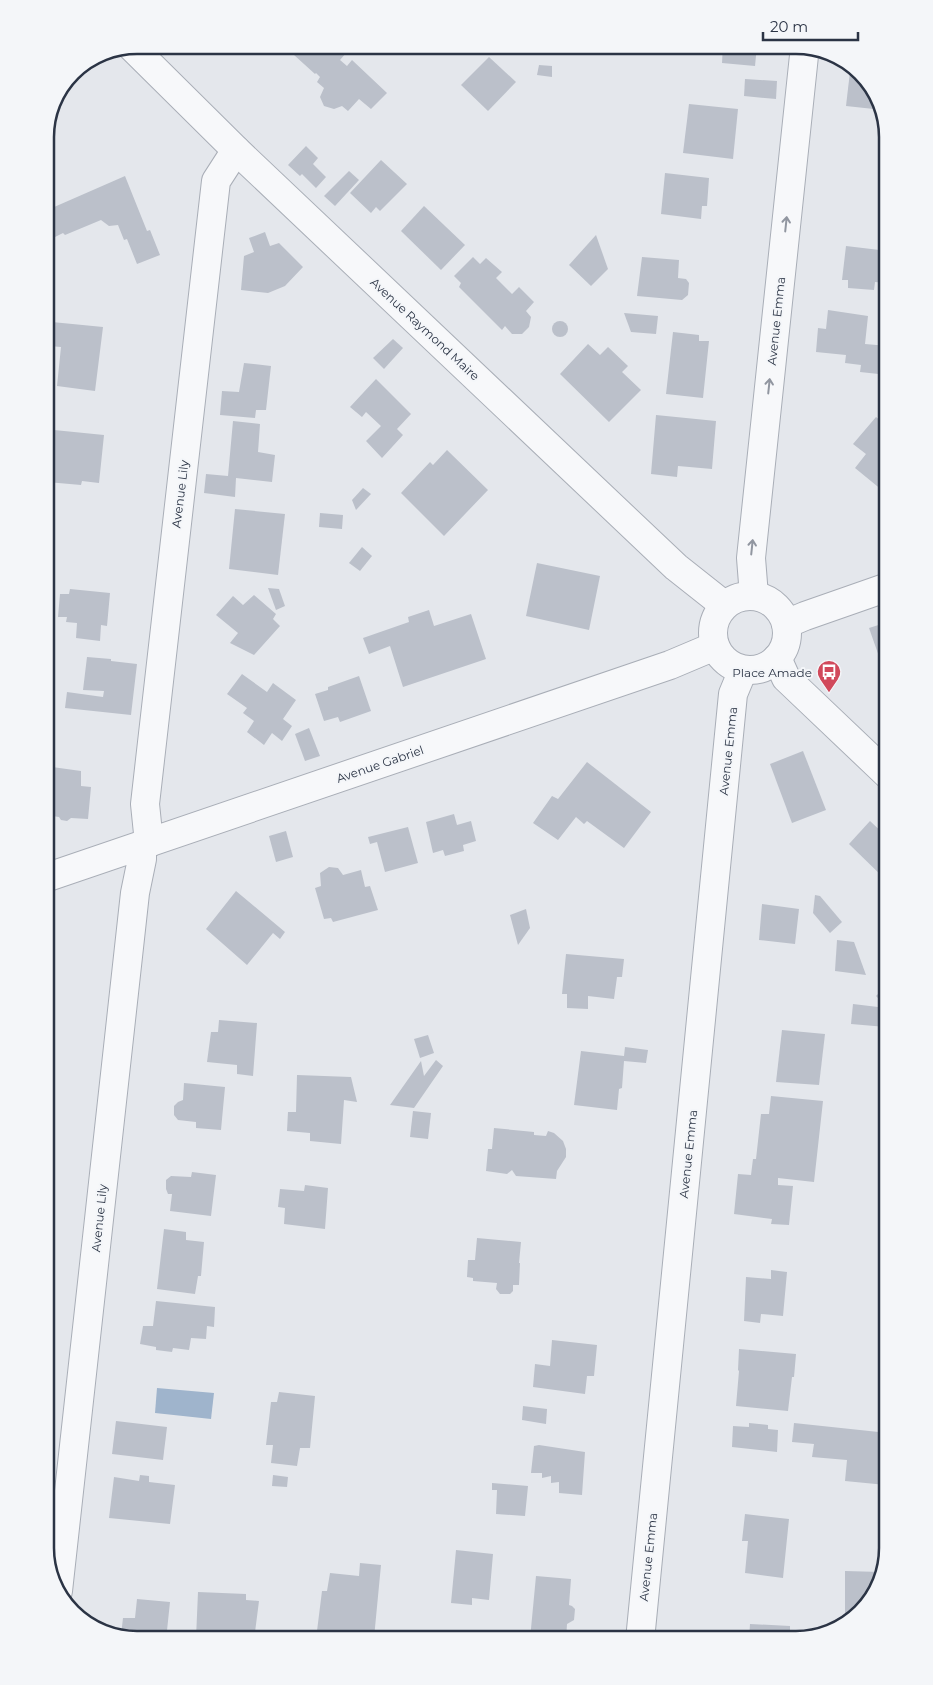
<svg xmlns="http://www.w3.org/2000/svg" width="933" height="1685" viewBox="0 0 933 1685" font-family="Montserrat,sans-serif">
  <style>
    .water { fill: #9fb4cc }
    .building { fill: #bbc0ca }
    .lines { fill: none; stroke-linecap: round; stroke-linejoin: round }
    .minor-casing { stroke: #a9aeb7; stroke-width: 30 }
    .minor { stroke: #f7f8fa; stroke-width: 28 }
    .oneway { stroke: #9196a0 }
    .labels { text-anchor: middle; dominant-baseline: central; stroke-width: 4; stroke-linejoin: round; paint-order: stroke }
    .street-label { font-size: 12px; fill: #2b3445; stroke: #f4f6f9 }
    .poi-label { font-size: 12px; fill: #2b3445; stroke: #f4f6f9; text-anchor: end }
    .rim { fill: none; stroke: #2b3445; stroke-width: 2.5 }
  </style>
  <rect width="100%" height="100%" fill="#e4e7ec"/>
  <!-- water -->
  <path class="water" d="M157,1388L214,1393L211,1419L155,1413Z"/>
  <!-- building -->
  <g class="building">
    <path d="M283,45H342L340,47L346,53L340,60L347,66L352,60L387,93L371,109L359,99L348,111L342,106L334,109L324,106L320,97L324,88L317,82L320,77L316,73L315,74Z"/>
    <path d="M723,45H757L755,66L722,63Z"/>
    <path d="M489,57L516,82L488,111L461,85Z"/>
    <path d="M851,63L881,101L883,110L846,106Z"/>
    <path d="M539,65L552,66V77L537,75Z"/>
    <path d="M745,79L777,81L776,99L744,96Z"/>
    <path d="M689,104L738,109L733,159L683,153Z"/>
    <path d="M306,146L318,158L313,164L326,177L316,188L302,174L300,176L288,165Z"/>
    <path d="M381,160L407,184L380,211L376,207L371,213L350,193Z"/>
    <path d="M886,163H888V208L881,207Z"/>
    <path d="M349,171L359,180L335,206L324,196Z"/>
    <path d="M665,173L709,178L707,206H702L701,219L661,214Z"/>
    <path d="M125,176L147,231L150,230L160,255L137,264L127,239L124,240L118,225L109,226L101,220L65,235L63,233L49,240L45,229V211Z"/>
    <path d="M424,206L465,245L441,270L401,231Z"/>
    <path d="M265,232L270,246L279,243L303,267L285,286L268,293L241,290L244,256L254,252L249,238Z"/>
    <path d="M596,235L608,269L591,286L569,265Z"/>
    <path d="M846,246L888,251L886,283L875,282L874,290L848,288V280H842Z"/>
    <path d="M473,257L480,264L486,258L502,272L496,278L512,294L519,287L534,302L526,311L531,317L529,327L522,334H512L505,326L502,330L459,287L461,283L454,276Z"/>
    <path d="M642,257L679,260L678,278L686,279L689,283L688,295L682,300L637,296Z"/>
    <path d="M828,310L868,316L865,344L888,346V375L860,372L861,365L845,363L846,355L816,352L818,328L826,329Z"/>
    <path d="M624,313L658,316L656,334L631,332Z"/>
    <circle cx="560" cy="329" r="8"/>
    <path d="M52,322L103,327L95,391L57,386L61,347L49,346Z"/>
    <path d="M673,332L699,335V341H709L703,398L666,394Z"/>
    <path d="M393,339L403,348L384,369L373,358Z"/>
    <path d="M588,344L600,355L608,347L628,366L622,372L641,390L609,422L560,374Z"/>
    <path d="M244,363L271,366L266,410H256L255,418L220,415L222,391L239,392Z"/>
    <path d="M376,379L411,414L397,429L403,435L382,458L366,441L381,426L366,412L362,417L350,407Z"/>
    <path d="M656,415L716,421L712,469L678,466L677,477L651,474Z"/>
    <path d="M876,417L888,427V495L855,468L866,454L853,444Z"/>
    <path d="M233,421L260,424L258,452L275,455L272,482L236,478L235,497L204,493L206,474L228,476Z"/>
    <path d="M54,430L104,435L99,483L82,481L81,485L47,482L51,447L46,446L48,434L53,435Z"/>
    <path d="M447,450L488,490L444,536L401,493L430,462L433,465Z"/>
    <path d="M363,488L371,494L356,510L352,500Z"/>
    <path d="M235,509L285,514L278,575L229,569Z"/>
    <path d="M320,513L343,515L342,529L319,527Z"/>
    <path d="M362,547L372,556L360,571L349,563Z"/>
    <path d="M537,563L600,576L589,630L526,616Z"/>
    <path d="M268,588L279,589L285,606L276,610Z"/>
    <path d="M70,589L110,593L107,626L101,625L100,641L76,638L77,623L66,622L67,617H58L60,594H69Z"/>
    <path d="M254,595L276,614L273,619L280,626L254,655L230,643L238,633L216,615L233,596L243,605Z"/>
    <path d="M429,610L434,626L471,614L486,659L403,687L390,646L369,654L363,638L409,622L408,617Z"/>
    <path d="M888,622V682L869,628Z"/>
    <path d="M87,657L111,659V661L137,664L131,715L65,708L67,692L103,697L104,691L83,690Z"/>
    <path d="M242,674L267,692L273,683L296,700L283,719L292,726L282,741L272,733L264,745L247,732L254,721L243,713L247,708L227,694Z"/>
    <path d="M359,676L371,711L340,722L338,717L324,721L315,694L328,690V687Z"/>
    <path d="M309,728L320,756L305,761L295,734Z"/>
    <path d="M803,751L826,810L792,823L770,764Z"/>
    <path d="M587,762L651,812L624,848L587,821L584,824L576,817L558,840L533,823L552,796L558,799Z"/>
    <path d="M45,766L81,771V786L91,787L88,819L71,818L67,821L61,820L59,817L45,815Z"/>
    <path d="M454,814L457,825L471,821L476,841L463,845L464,851L445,856L443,850L433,853L426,822Z"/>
    <path d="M870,821L888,838V882L849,844Z"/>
    <path d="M408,827L418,863L385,872L377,842L370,844L368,837Z"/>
    <path d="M286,831L293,857L276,862L269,836Z"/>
    <path d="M329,867L338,868L343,875L361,870L365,887L370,886L378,910L333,922L331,918L324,919L315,888L321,886L320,873Z"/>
    <path d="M236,891L285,932L280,939L273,933L247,965L206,929Z"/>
    <path d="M815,895L820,896L842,922L830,933L813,913Z"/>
    <path d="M762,904L799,909L795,944L759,940Z"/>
    <path d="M526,909L530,928L518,945L510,915Z"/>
    <path d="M837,940L854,942L866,975L835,971Z"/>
    <path d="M566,954L624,959L622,977H617L614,999L588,996V1009L567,1008V994H562Z"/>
    <path d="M888,980V1008L876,996L884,988L882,986Z"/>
    <path d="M853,1004L878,1007L886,1027L851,1024Z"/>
    <path d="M219,1020L257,1023L253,1076L237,1074V1065L207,1062L211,1032H218Z"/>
    <path d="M782,1030L825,1034L819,1085L776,1082Z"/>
    <path d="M428,1035L434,1053L420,1058L414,1039Z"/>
    <path d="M625,1047L648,1050L646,1063L624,1061L622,1088L619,1089L617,1110L574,1105L581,1051L624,1056Z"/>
    <path d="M436,1060L443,1066L414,1108L390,1105L421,1061L424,1076Z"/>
    <path d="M297,1075L351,1077L357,1102L344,1100L341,1144L310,1141V1133L287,1131L288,1112H296Z"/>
    <path d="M184,1083L225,1087L221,1130L196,1128V1122L178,1120L174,1115V1106L178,1102L183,1100Z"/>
    <path d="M45,1091L49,1092L46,1119H45Z"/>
    <path d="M771,1096L823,1101L814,1182L778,1178V1185L793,1186L789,1225L771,1224L772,1219L734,1214L738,1174L751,1175L753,1159H756L761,1114H769Z"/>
    <path d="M413,1111L431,1113L428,1139L410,1137Z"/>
    <path d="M494,1128L534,1132V1135L546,1136L548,1131L554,1133L563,1141L566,1149V1157L557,1171L556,1179L516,1176L512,1170L507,1174L486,1171L488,1149H492Z"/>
    <path d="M192,1172L216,1175L211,1216L170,1211L172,1194H168L166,1189V1180L171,1176L191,1177Z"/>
    <path d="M305,1185L328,1188L325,1229L284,1224L285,1208L278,1207L280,1189L304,1191Z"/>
    <path d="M164,1229L186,1232V1240L204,1242L201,1276H198L195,1294L157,1289Z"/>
    <path d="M477,1238L521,1242L519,1263H520L519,1285H513V1291L510,1294H500L496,1289L497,1283L473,1281V1278L467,1277L468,1260H475Z"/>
    <path d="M771,1270L787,1272L783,1316L761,1314L760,1323L744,1321L746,1277L771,1279Z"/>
    <path d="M156,1301L215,1307L214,1327L207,1326L206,1339L191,1338L189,1350L173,1348L172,1352L156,1350V1347L140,1344L143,1326H153Z"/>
    <path d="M552,1340L597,1345L594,1376H587L585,1394L533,1387L535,1364L550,1366Z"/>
    <path d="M739,1349L796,1354L794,1377H792L788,1411L736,1406L739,1371L738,1370Z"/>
    <path d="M279,1392L315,1396L310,1448H300L297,1466L271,1463L273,1445H266L271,1402H277Z"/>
    <path d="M523,1406L547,1409L546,1424L522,1420Z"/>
    <path d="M116,1421L167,1427L163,1460L112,1454Z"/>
    <path d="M749,1423L768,1425V1429L778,1430L777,1452L732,1447L733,1426L749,1427Z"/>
    <path d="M794,1423L888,1433L886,1485L845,1481L847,1460L812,1457L814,1444L792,1442Z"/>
    <path d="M539,1445L585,1452L582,1495L559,1493V1482L551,1483V1476L542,1478V1473H531L534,1446Z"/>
    <path d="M140,1475L149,1476V1482L175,1485L170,1524L109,1518L114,1477L139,1481Z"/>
    <path d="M273,1475L288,1477L287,1487L272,1486Z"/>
    <path d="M492,1483L528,1486L525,1516L496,1514L497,1490H492Z"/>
    <path d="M745,1514L789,1519L783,1578L745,1573L748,1541H742Z"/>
    <path d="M456,1550L493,1554L489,1600L472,1598V1605L451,1603Z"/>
    <path d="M360,1563L381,1565L374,1638L317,1631L322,1591H327L330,1573L359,1576Z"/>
    <path d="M845,1571L881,1572L873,1599L850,1618H845Z"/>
    <path d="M536,1576L571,1579L569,1605L572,1606L575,1609L574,1620L567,1624L566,1640L530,1639Z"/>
    <path d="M198,1592L246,1594V1600L259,1601L254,1640L196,1638Z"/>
    <path d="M137,1599L170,1602L166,1640H132V1637L121,1635L123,1618H135Z"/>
    <path d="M750,1624L790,1626V1640H749Z"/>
  </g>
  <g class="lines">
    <!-- minor casing -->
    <g class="minor-casing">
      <g id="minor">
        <path d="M131,46L236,150L676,567L724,605"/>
        <path d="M754,596L751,558L805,46"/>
        <circle cx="750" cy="633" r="37"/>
        <path d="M786,624L805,616L888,587"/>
        <path d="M777,658L786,678L888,775"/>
        <path d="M149,843L145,804L216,181L236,150"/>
        <path d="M45,878L670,665L715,646"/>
        <path d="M58,1591L135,893L142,859V845"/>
        <path d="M640,1640L733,694L743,670"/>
      </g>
    </g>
    <!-- minor -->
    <use href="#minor" class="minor"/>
  </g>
  <!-- one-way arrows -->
  <defs><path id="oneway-shaft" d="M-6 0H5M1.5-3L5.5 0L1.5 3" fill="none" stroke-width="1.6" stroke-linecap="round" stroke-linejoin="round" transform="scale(1.25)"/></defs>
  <g class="oneway">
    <use href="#oneway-shaft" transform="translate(786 224) rotate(-84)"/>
    <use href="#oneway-shaft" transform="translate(769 386) rotate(-84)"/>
    <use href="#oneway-shaft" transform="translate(752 547) rotate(-84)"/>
  </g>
  <!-- icons -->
  <defs>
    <g id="bus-pin" transform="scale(1.25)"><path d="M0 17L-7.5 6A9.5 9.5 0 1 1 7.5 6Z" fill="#d1495b" stroke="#f4f6f9"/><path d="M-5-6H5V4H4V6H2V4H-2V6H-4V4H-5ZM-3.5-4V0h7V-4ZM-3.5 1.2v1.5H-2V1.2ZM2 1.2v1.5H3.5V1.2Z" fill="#fff"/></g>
  </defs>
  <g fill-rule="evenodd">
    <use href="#bus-pin" x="829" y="672"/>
  </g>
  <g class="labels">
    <!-- street labels -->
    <g class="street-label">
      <text transform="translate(776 321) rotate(-84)">Avenue Emma</text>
      <text transform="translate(425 329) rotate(43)">Avenue Raymond Maire</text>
      <text transform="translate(180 494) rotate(-83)">Avenue Lily</text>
      <text transform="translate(728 751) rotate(-84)">Avenue Emma</text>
      <text transform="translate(380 764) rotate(-19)">Avenue Gabriel</text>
      <text transform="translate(688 1154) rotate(-84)">Avenue Emma</text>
      <text transform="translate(99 1218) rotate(-84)">Avenue Lily</text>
      <text transform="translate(648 1557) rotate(-84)">Avenue Emma</text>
    </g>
    <!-- poi labels -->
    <g class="poi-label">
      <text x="812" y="672">Place Amade</text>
    </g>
  </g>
  <!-- crop -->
  <path d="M0 0H933V1685H0ZM137 54H796A83 83 0 0 1 879 137V1548A83 83 0 0 1 796 1631H137A83 83 0 0 1 54 1548V137A83 83 0 0 1 137 54Z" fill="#f4f6f9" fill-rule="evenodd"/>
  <path class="rim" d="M137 54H796A83 83 0 0 1 879 137V1548A83 83 0 0 1 796 1631H137A83 83 0 0 1 54 1548V137A83 83 0 0 1 137 54Z"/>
  <!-- scale -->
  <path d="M763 32v8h95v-8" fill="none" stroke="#2b3445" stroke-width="2.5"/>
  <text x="770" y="32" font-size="15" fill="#2b3445" stroke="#f4f6f9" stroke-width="4" paint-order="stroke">20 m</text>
</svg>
